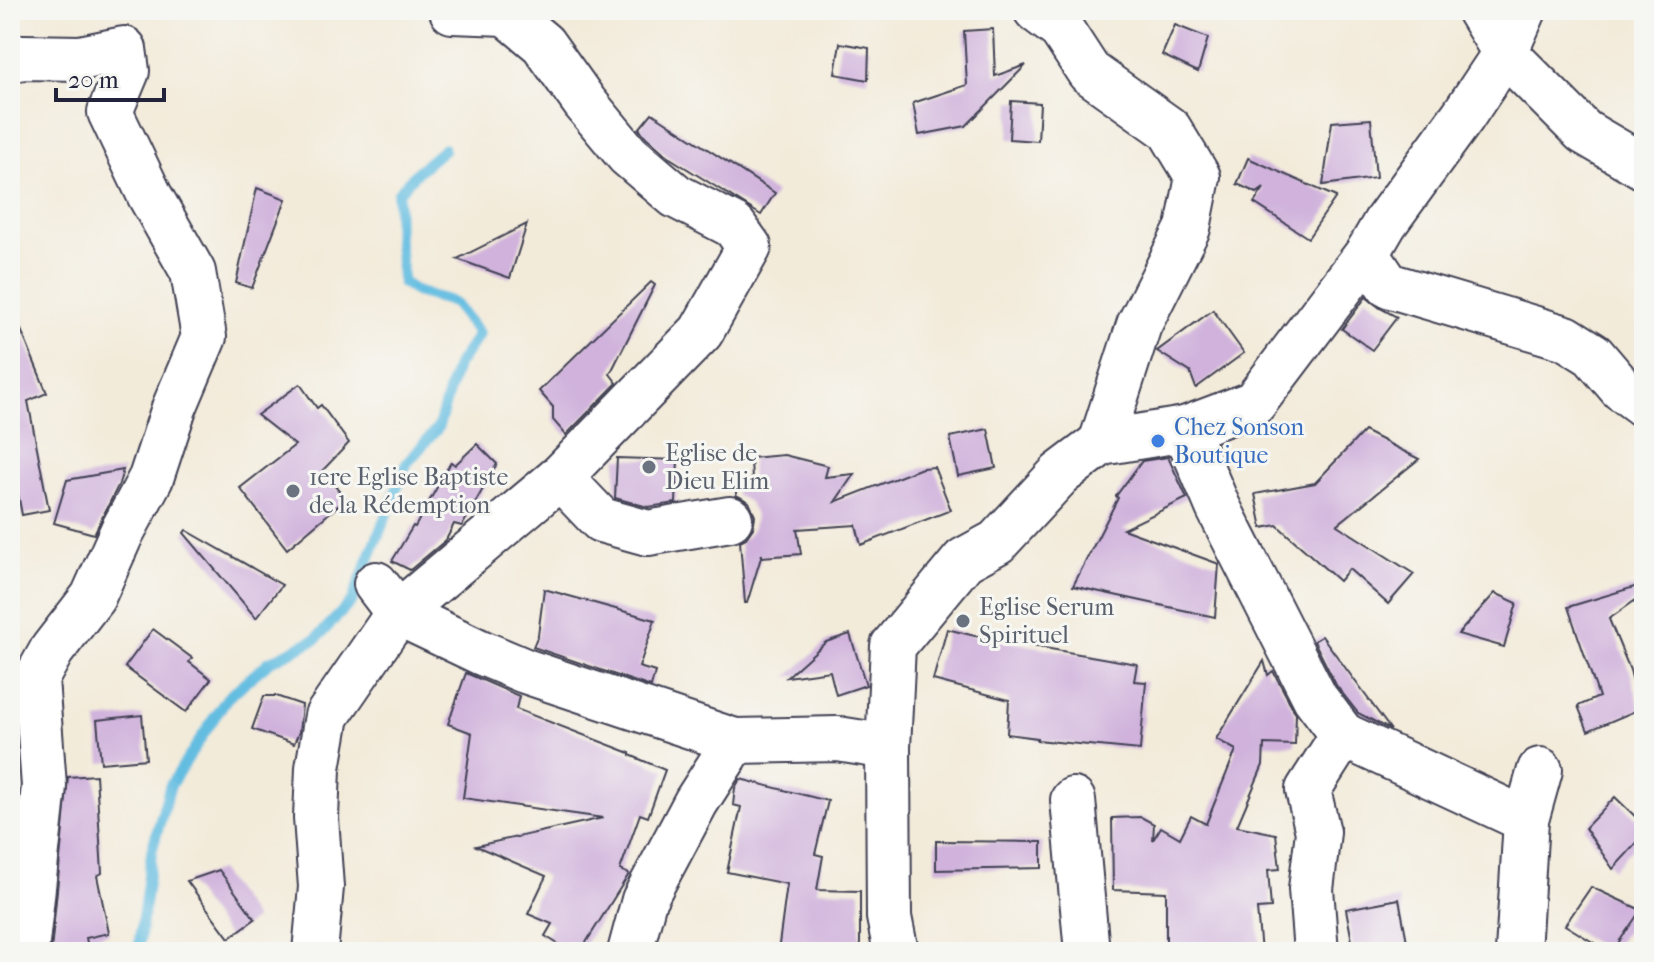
<svg xmlns="http://www.w3.org/2000/svg" width="1654" height="962" viewBox="0 0 1654 962" font-family="'IM FELL French Canon',serif">
  <style>
    .lines { fill: none; stroke-linecap: round; stroke-linejoin: round }
    .stream { stroke: #64bde1; stroke-width: 11 }
    .building { fill: #d0b2dc }
    .minor-casing { stroke: #414053; stroke-width: 48 }
    .minor { stroke: #fff; stroke-width: 44 }
    .shop-dot { fill: #3f7fe0; stroke: #f6f6f2; stroke-width: 3 }
    .worship-dot { fill: #6b7280; stroke: #f6f6f2; stroke-width: 3 }
    .labels { text-anchor: middle; dominant-baseline: central; stroke-width: 6; stroke-linejoin: round; paint-order: stroke }
    .shop-label { font-size: 24px; fill: #366cbe; stroke: #f6f6f2; text-anchor: start }
    .worship-label { font-size: 24px; fill: #5b616d; stroke: #f6f6f2; text-anchor: start }
  </style>
  <rect width="100%" height="100%" fill="#f6f6f2"/>
  <filter id="ink" filterUnits="userSpaceOnUse"><feTurbulence type="fractalNoise" baseFrequency=".0125" numOctaves="2"/><feDisplacementMap in="SourceGraphic" scale="16" xChannelSelector="R" yChannelSelector="G"/><feConvolveMatrix kernelMatrix="1 2 1 2 8 2 1 2 1" color-interpolation-filters="sRGB"/></filter>
  <filter id="wash" filterUnits="userSpaceOnUse"><feTurbulence type="fractalNoise" baseFrequency=".006" numOctaves="4" result="noise"/><feDisplacementMap in="SourceGraphic" scale="32" xChannelSelector="R" yChannelSelector="G"/><feGaussianBlur stdDeviation="1.8" result="paint"/><feColorMatrix in="noise" values="0 0 0 0 0 0 0 0 0 0 0 0 0 0 0 0 0 1.4 0 .05"/><feComposite in="paint" operator="in"/></filter>
  <g filter="url(#wash)">
    <rect width="100%" height="100%" fill="#f3ebda"/>
    <g class="lines">
      <!-- stream -->
      <path class="stream" d="M138,952L152,850L170,786L227,698L269,662L316,639L352,601L407,463L438,428L456,367L479,334L453,302L417,292L403,283L398,238V193L418,171L444,149"/>
    </g>
    <g id="blocks">
      <!-- building -->
      <g class="building">
        <path d="M1175,25L1208,38L1198,72L1162,55Z"/>
        <path d="M993,29L995,76L1026,65L966,126L919,135L913,103L967,85L964,31Z"/>
        <path d="M840,43L869,48L868,80L835,74Z"/>
        <path d="M1011,101L1040,103L1038,141L1009,139Z"/>
        <path d="M652,113L775,193L761,215L670,158L646,137L639,129Z"/>
        <path d="M1371,119L1376,178L1323,185L1332,122Z"/>
        <path d="M1248,158L1336,197L1308,238L1254,203L1264,188L1257,193L1237,184Z"/>
        <path d="M257,188L286,199L252,288L236,283Z"/>
        <path d="M527,224L510,278L457,259Z"/>
        <path d="M651,282L655,285L610,374L617,383L566,435L553,420V407L539,391Z"/>
        <path d="M1366,297L1380,308L1397,317L1372,350L1342,329Z"/>
        <path d="M10,303L47,393L28,401L49,510L22,515L10,451V383H13L10,376Z"/>
        <path d="M1213,310L1244,353L1196,388L1190,372L1157,351Z"/>
        <path d="M300,384L317,408L321,405L349,443L322,471L346,499L287,549L240,488L295,445L257,415Z"/>
        <path d="M988,429L996,468L958,476L950,437Z"/>
        <path d="M1364,431L1419,459L1337,525L1414,574L1388,604L1349,569L1339,581L1277,525L1262,528L1255,494L1315,483Z"/>
        <path d="M477,444L497,464L462,526L454,524L446,540L410,570L392,561L413,526L415,527L451,462L455,465Z"/>
        <path d="M784,455L828,466L825,477L854,474L835,502L922,468L934,467L951,510L861,545L856,525L797,529L801,554L762,557V554L747,603H745L740,541L746,538L753,528L755,516L749,502L736,495V489H742L741,482L752,481L751,458Z"/>
        <path d="M1168,457L1187,498L1123,529L1219,564L1215,617L1073,586L1118,498L1116,496L1142,461Z"/>
        <path d="M617,458L678,460L676,503L648,507L615,498Z"/>
        <path d="M123,470L119,484L94,534L54,523L67,480Z"/>
        <path d="M186,530L282,585L256,618L184,533Z"/>
        <path d="M1644,584V594L1609,619L1630,670L1640,709L1588,731L1578,706L1599,697L1568,607Z"/>
        <path d="M544,589L655,620L639,667L655,672L651,687L533,647L538,635Z"/>
        <path d="M1495,593L1517,603L1504,647L1458,634Z"/>
        <path d="M153,629L192,658L189,662L211,679L186,712L125,667Z"/>
        <path d="M947,629L975,636L1137,664L1134,681L1146,682L1140,750L1037,740V738L1007,734L1009,700L933,680Z"/>
        <path d="M850,634L866,685L836,695L830,671L787,677L826,642Z"/>
        <path d="M1322,636L1391,730L1358,713L1336,685L1314,641Z"/>
        <path d="M1264,661L1268,675L1273,671L1296,714L1295,745L1264,744L1263,765L1237,826L1276,834L1280,869L1268,870L1271,908L1257,909L1261,952H1166V892L1113,890L1112,818L1141,817L1154,824L1153,840L1161,827L1180,838L1191,816L1206,824L1236,750L1216,739Z"/>
        <path d="M466,673L519,696L516,709L630,753V755L665,770L648,817L640,814L620,870L629,874L580,952H571L545,936L552,924L528,914L546,876L476,846L603,818L463,798L472,733L448,724Z"/>
        <path d="M264,696H276L302,705L299,732L294,744L252,729Z"/>
        <path d="M142,715L146,759L101,763L97,720Z"/>
        <path d="M96,775L102,873L97,876L109,933L86,938L88,947L51,952L68,777Z"/>
        <path d="M740,779L828,801L815,854L823,856L817,890L860,891V952H778L787,884L727,872L741,807L733,805L735,788Z"/>
        <path d="M18,792L13,837H10V793Z"/>
        <path d="M1615,797L1644,825V835L1613,869L1585,828Z"/>
        <path d="M936,841L1042,842V868L936,870Z"/>
        <path d="M219,870L255,919L229,938L187,881Z"/>
        <path d="M1591,887L1641,910L1614,949L1606,946L1604,949L1565,925Z"/>
        <path d="M1399,899L1409,952H1354L1346,909Z"/>
      </g>
    </g>
  </g>
  <g filter="url(#ink)">
    <use href="#blocks" fill-opacity="0" stroke="#414053" stroke-width="2"/>
    <g class="lines">
      <!-- minor casing -->
      <g class="minor-casing">
        <g id="minor">
          <path d="M1036,10L1061,29L1089,72L1169,129L1198,177L1188,228L1139,325L1101,443"/>
          <path d="M1479,10L1505,53L1584,132L1644,167"/>
          <path d="M10,60L23,57L80,58L124,49L127,71L110,112L150,196L193,272L204,337L174,408L151,478L122,532L93,597L52,650L36,679L44,786L26,952"/>
          <path d="M1367,254L1388,285L1566,338L1593,355L1621,388L1644,405"/>
          <path d="M1185,429L1218,507L1315,698L1343,735L1308,790L1318,832L1311,889L1316,952"/>
          <path d="M560,477L601,520L648,533L730,519"/>
          <path d="M376,584L398,613L480,652L525,671L735,741L838,739L888,747"/>
          <path d="M1343,735L1526,820"/>
          <path d="M1073,800L1087,952"/>
          <path d="M315,952L321,887L316,818L318,768L327,716L398,613L560,477L701,332L749,247L734,226L676,196L628,155L585,103L543,44L506,13L452,11"/>
          <path d="M630,952L644,900L696,802L735,741"/>
          <path d="M896,952L889,917L888,747L893,646L964,560L997,542L1060,474L1101,443L1185,429L1254,403L1367,254L1385,223L1463,116L1505,53L1524,10"/>
          <path d="M1518,952L1526,820L1540,770"/>
        </g>
      </g>
      <!-- minor -->
      <use href="#minor" class="minor"/>
    </g>
  </g>
  <!-- markers -->
  <circle class="shop-dot" cx="1158" cy="441" r="8"/>
  <g class="worship-dot">
    <circle cx="649" cy="467" r="8"/>
    <circle cx="293" cy="491" r="8"/>
    <circle cx="963" cy="621" r="8"/>
  </g>
  <g class="labels">
    <!-- shop labels -->
    <g class="shop-label">
      <text x="1174" y="427">Chez Sonson<tspan x="1174" dy="28">Boutique</tspan></text>
    </g>
    <!-- worship labels -->
    <g class="worship-label">
      <text x="665" y="453">Eglise de<tspan x="665" dy="28">Dieu Elim</tspan></text>
      <text x="309" y="477">1ere Eglise Baptiste<tspan x="309" dy="28">de la Rédemption</tspan></text>
      <text x="979" y="607">Eglise Serum<tspan x="979" dy="28">Spirituel</tspan></text>
    </g>
  </g>
  <!-- margin -->
  <rect width="1654" height="962" fill="none" stroke="#f6f6f2" stroke-width="40"/>
  <!-- scale -->
  <path d="M56 88v12h108v-12" fill="none" stroke="#22223b" stroke-width="4"/>
  <text x="68" y="88" font-size="24" fill="#22223b" stroke="#f6f6f2" stroke-width="6" paint-order="stroke">20 m</text>
</svg>
